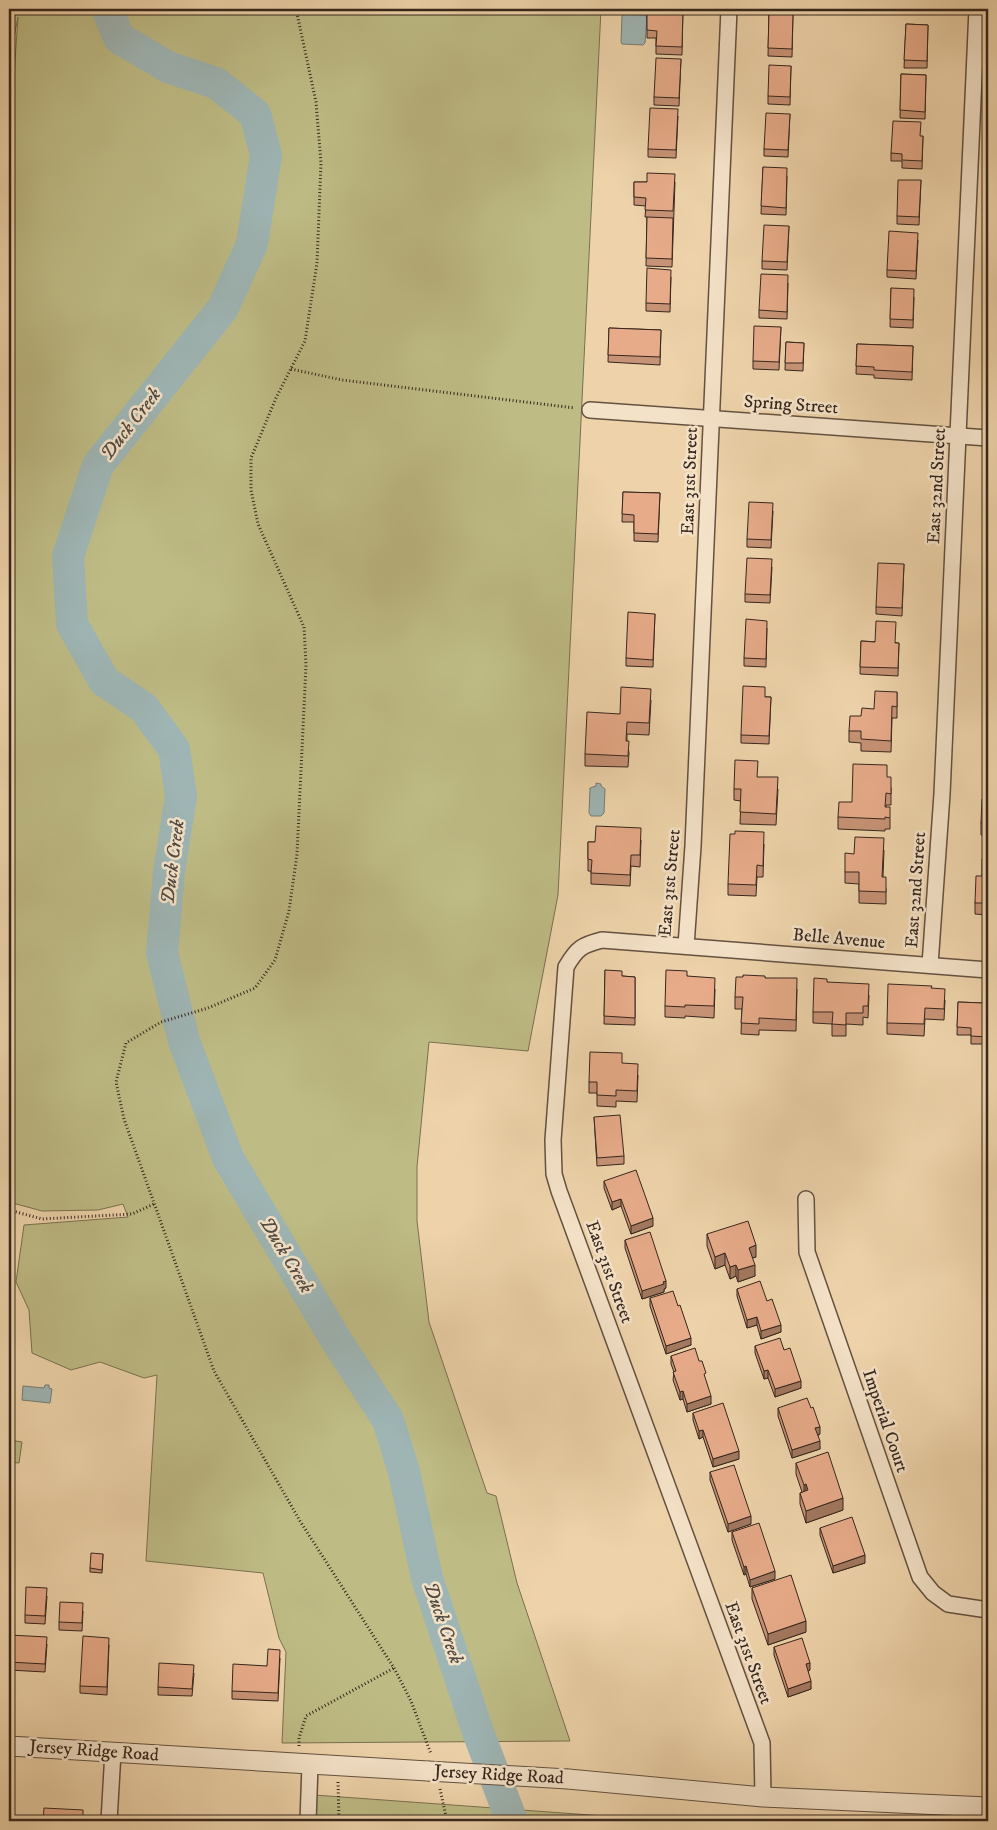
<svg xmlns="http://www.w3.org/2000/svg" width="997" height="1830" viewBox="0 0 997 1830" font-family="'IM FELL DW Pica',serif">
  <style>
    .green { fill: #bebb85; stroke: #7a7050 }
    .water { fill: #9eb5b4; stroke: #747c77 }
    .lines { fill: none; stroke-linecap: round; stroke-linejoin: round }
    .river { stroke: #9eb5b4; stroke-width: 32 }
    .minor-casing { stroke: #645140; stroke-width: 18 }
    .tertiary-casing { stroke: #645140; stroke-width: 21 }
    .path { stroke: #36261c; stroke-width: 3; stroke-dasharray: 1 2.5; stroke-linecap: butt }
    .minor { stroke: #f4e2c8; stroke-width: 15 }
    .tertiary { stroke: #f4e2c8; stroke-width: 19 }
    .tertiary-bridge-casing { stroke: #645140; stroke-width: 21; stroke-linecap: butt }
    .tertiary-bridge { stroke: #f4e2c8; stroke-width: 19 }
    .wall { fill: #c79376; stroke: #36261c }
    .shaded-wall { fill: #a27860; stroke: #36261c }
    .building { fill: #e7ab89; stroke: #36261c }
    .labels { text-anchor: middle; dominant-baseline: central; stroke-width: 5; stroke-linejoin: round; paint-order: stroke }
    .street-label { font-size: 18px; fill: #36261c; stroke: #f4e2c8 }
    .water-label { font-size: 19px; font-style: italic; fill: #504a42; stroke: #f4e2c8 }
  </style>
  <rect width="100%" height="100%" fill="#eed3aa"/>
  <filter id="stains"><feTurbulence type="fractalNoise" baseFrequency=".004" numOctaves="4"/><feColorMatrix values="0 0 0 0 .2 0 0 0 0 .09 0 0 0 0 .02 0 0 0 .5 -.17"/></filter>
  <radialGradient id="worn" r=".72"><stop offset=".6" stop-color="#630" stop-opacity="0"/><stop offset="1" stop-color="#630" stop-opacity=".3"/></radialGradient>
  <!-- green -->
  <g class="green">
    <path d="M9,9H601L558,895L528,1051L429,1042L417,1167V1221L429,1322L487,1493L496,1496L517,1583L570,1741L282,1743L286,1652L279,1638L263,1573L146,1561L157,1375L144,1378L100,1362L71,1370L32,1353L29,1310L16,1282L24,1225L128,1217L123,1204L98,1210L42,1211L9,1202V76H14L18,17L9,63Z"/>
    <path d="M9,1440L22,1442L19,1463L9,1462Z"/>
    <path d="M314,1795L618,1817L621,1821H312Z"/>
  </g>
  <!-- water -->
  <g class="water">
    <path d="M624,14L644,15L647,17L645,43L643,45L622,44L621,42L622,16Z"/>
    <path d="M596,783L601,784V786L605,789L604,813L601,816H591L589,813L590,788L596,786Z"/>
    <path d="M45,1385H49V1388L52,1389L50,1403L22,1400L23,1386L44,1388Z"/>
  </g>
  <g class="lines">
    <!-- river -->
    <path class="river" d="M107,9L119,38L168,67L216,83L255,114L266,155L252,244L223,308L98,465L68,556L72,624L104,681L144,708L174,749L181,796L169,872L162,953L184,1041L228,1158L336,1340L388,1420L404,1472L427,1578L478,1732L512,1821"/>
    <!-- minor casing -->
    <g class="minor-casing">
      <g id="minor">
        <path d="M590,410L988,438"/>
        <path d="M686,946L693,846L729,9"/>
        <path d="M930,965L942,794L977,9"/>
        <path d="M806,1199L807,1252L920,1577L933,1593L948,1604L988,1610"/>
        <path d="M763,1797L762,1743L559,1191L554,1174L553,1140L566,967C577,948 582,945 602,940L988,970"/>
        <path d="M109,1821L113,1752"/>
        <path d="M308,1821L310,1765"/>
      </g>
    </g>
    <!-- tertiary casing -->
    <g class="tertiary-casing">
      <g id="tertiary">
        <path d="M9,1746L428,1771"/>
        <path d="M568,1779L763,1797L988,1807"/>
      </g>
    </g>
    <!-- path -->
    <g class="path">
      <path d="M296,9L316,102L321,163L317,263L305,341L276,398L251,458V490L258,524L304,627L306,665L297,854L289,911L275,960L255,988L208,1008L161,1022L126,1043L116,1082L124,1119L214,1371L300,1521L394,1668L411,1701L431,1754"/>
      <path d="M291,369L342,380L575,408"/>
      <path d="M9,1210L42,1219L132,1214L154,1204"/>
      <path d="M299,1746V1738L306,1716L394,1668"/>
      <path d="M338,1782L339,1821"/>
      <path d="M440,1789L447,1821"/>
    </g>
    <!-- minor -->
    <use href="#minor" class="minor"/>
    <!-- tertiary -->
    <use href="#tertiary" class="tertiary"/>
    <!-- tertiary-bridge casing -->
    <g class="tertiary-bridge-casing">
      <path id="tertiary-bridge" d="M428,1771L568,1779"/>
    </g>
    <!-- tertiary-bridge -->
    <use href="#tertiary-bridge" class="tertiary-bridge"/>
  </g>
  <!-- wall -->
  <g class="wall">
    <path d="M647,9H683L682,55L656,54V38H647Z"/>
    <path d="M906,9H930V12L906,11Z"/>
    <path d="M769,13L793,14L792,57L768,56Z"/>
    <path d="M906,24L928,25L927,68H904Z"/>
    <path d="M681,59L679,106L654,105V97Z"/>
    <path d="M791,66L790,105L768,104V96Z"/>
    <path d="M901,74L926,75L925,119L900,118Z"/>
    <path d="M790,114L788,157L764,156V149Z"/>
    <path d="M678,116L676,158L648,157V149Z"/>
    <path d="M923,136L922,169L902,168V161H891V153Z"/>
    <path d="M763,167L787,176L786,215L761,214Z"/>
    <path d="M921,180L919,225L897,224V216Z"/>
    <path d="M634,182H675L672,267L646,266L647,217H645L646,206L634,205Z"/>
    <path d="M789,226L787,270L762,269V261Z"/>
    <path d="M918,240L916,279L887,277V270Z"/>
    <path d="M671,277L670,312L646,311V303Z"/>
    <path d="M788,283L787,319L759,318V310Z"/>
    <path d="M891,288L914,297L913,328L890,327Z"/>
    <path d="M781,327L779,370L753,369V361Z"/>
    <path d="M609,328L661,330L660,365L608,362Z"/>
    <path d="M786,342L804,343L803,371L785,370Z"/>
    <path d="M857,344L913,346L912,380L874,378V375L856,374Z"/>
    <path d="M623,492L660,493L658,542L634,541V522H622Z"/>
    <path d="M773,511L771,548L747,547V539Z"/>
    <path d="M904,564L902,616L876,614V607Z"/>
    <path d="M772,567L770,603L745,602V594Z"/>
    <path d="M655,614L653,667L626,666V658Z"/>
    <path d="M767,628L766,667L744,666V658Z"/>
    <path d="M861,641L899,643L898,676L860,674Z"/>
    <path d="M897,692V718H892L891,752L861,751V743L849,742V731L861,716L874,709Z"/>
    <path d="M765,697H771L769,744L741,743V735Z"/>
    <path d="M651,700L649,735L627,734V741L629,753L628,767L585,766V754L620,714Z"/>
    <path d="M988,701V734L986,733V722Z"/>
    <path d="M757,777L778,789L776,825L740,824L741,801L734,800V789Z"/>
    <path d="M887,777L891,788V805H886V807L890,819V829H885V831L838,829V817L852,802Z"/>
    <path d="M988,786V835H981V823L988,799Z"/>
    <path d="M641,840L640,867L631,866L630,886L591,884V871H588V842H595Z"/>
    <path d="M764,844L763,877H757L756,896L728,895V884Z"/>
    <path d="M988,848V915L975,914V903L986,859Z"/>
    <path d="M884,850L883,877L886,889V904L859,903V884L845,883V872L854,854Z"/>
    <path d="M605,970L622,976L635,977V1025L604,1024Z"/>
    <path d="M687,976L715,989L714,1018L685,1016V1018L665,1017V1006Z"/>
    <path d="M765,978L797,989L796,1031L759,1030V1035L741,1034L742,1009H735V997Z"/>
    <path d="M827,982L869,995L868,1018L863,1017V1025L846,1024V1036H832V1024L813,1023V1012Z"/>
    <path d="M931,988L945,1000L944,1020L925,1019L924,1036L887,1034V1023Z"/>
    <path d="M988,1001V1044H971V1035H957L958,1002L984,1003Z"/>
    <path d="M622,1063L638,1075L637,1102L616,1101V1107L597,1106V1093H589V1082Z"/>
    <path d="M594,1117L624,1156V1164L597,1166Z"/>
    <path d="M604,1181L653,1226L631,1234L621,1206L612,1210L604,1188Z"/>
    <path d="M707,1234L756,1257L752,1258L755,1276L738,1282L736,1276L730,1279L725,1265L715,1269L707,1246Z"/>
    <path d="M625,1240L666,1288L664,1289V1292L642,1299L625,1248Z"/>
    <path d="M737,1289L767,1301L781,1332L761,1339L757,1325L747,1328L737,1296Z"/>
    <path d="M650,1298L678,1306L691,1345L666,1354L650,1306Z"/>
    <path d="M755,1346L784,1350L801,1388L775,1397L768,1378L764,1379L755,1353Z"/>
    <path d="M671,1356L706,1381L711,1404L687,1412L683,1399L680,1400L673,1380L674,1372L671,1364Z"/>
    <path d="M778,1408L820,1434L818,1435L820,1449L792,1458L778,1416Z"/>
    <path d="M693,1413L739,1459L713,1467L703,1437L699,1439L693,1420Z"/>
    <path d="M796,1463L843,1510L806,1523L800,1504V1493L802,1492L796,1474Z"/>
    <path d="M710,1472L751,1524L728,1532L710,1480Z"/>
    <path d="M820,1528L865,1563L833,1573L820,1535Z"/>
    <path d="M732,1532L775,1579L750,1587L746,1574L744,1575L732,1540Z"/>
    <path d="M103,1554L102,1573L90,1572V1568Z"/>
    <path d="M752,1588L806,1632L768,1645L752,1599Z"/>
    <path d="M47,1596L45,1624L25,1623V1615Z"/>
    <path d="M83,1611L82,1631L59,1630V1622Z"/>
    <path d="M9,1635L47,1644L45,1672L9,1670Z"/>
    <path d="M109,1645L107,1695L80,1693V1686Z"/>
    <path d="M774,1647L810,1670L808,1671L811,1689L788,1697L774,1655Z"/>
    <path d="M280,1658L278,1701L232,1699V1691L267,1666Z"/>
    <path d="M194,1673L192,1696L158,1695V1687Z"/>
  </g>
  <!-- shaded-wall -->
  <g class="shaded-wall">
    <path d="M621,1199V1206L612,1210V1202Z"/>
    <path d="M653,1218V1226L631,1234V1226Z"/>
    <path d="M756,1245V1257L749,1259V1248Z"/>
    <path d="M725,1253V1265L715,1269V1257Z"/>
    <path d="M736,1265V1276L730,1279V1267Z"/>
    <path d="M755,1265V1276L738,1282V1270Z"/>
    <path d="M666,1281V1288L664,1289V1292L642,1299V1291Z"/>
    <path d="M757,1317V1325L747,1328V1320Z"/>
    <path d="M781,1325V1332L761,1339V1331Z"/>
    <path d="M691,1338V1345L666,1354V1346Z"/>
    <path d="M768,1370V1378L764,1379V1371Z"/>
    <path d="M801,1381V1388L775,1397V1389Z"/>
    <path d="M683,1391V1399L680,1400V1392Z"/>
    <path d="M711,1396V1404L687,1412V1404Z"/>
    <path d="M820,1427V1434L815,1436V1428Z"/>
    <path d="M703,1430V1437L699,1439V1431Z"/>
    <path d="M820,1441V1449L792,1458V1450Z"/>
    <path d="M739,1451V1459L713,1467V1459Z"/>
    <path d="M806,1484V1495L804,1496V1485Z"/>
    <path d="M843,1498V1510L806,1523V1511Z"/>
    <path d="M751,1516V1524L728,1532V1524Z"/>
    <path d="M865,1555V1563L833,1573V1566Z"/>
    <path d="M746,1566V1574L744,1575V1567Z"/>
    <path d="M775,1571V1579L750,1587V1580Z"/>
    <path d="M806,1621V1632L768,1645V1634Z"/>
    <path d="M810,1663V1670L806,1672V1664Z"/>
    <path d="M811,1681V1689L788,1697V1689Z"/>
  </g>
  <!-- building -->
  <g class="building">
    <path d="M647,9H683L682,47L656,46L657,31L647,30Z"/>
    <path d="M769,13L793,14L792,49L768,48Z"/>
    <path d="M906,24L928,25L927,61L904,60Z"/>
    <path d="M656,58L681,59L679,98L654,97Z"/>
    <path d="M769,65L791,66L790,97L768,96Z"/>
    <path d="M901,74L926,75L925,112L900,110Z"/>
    <path d="M650,108L678,109L676,150L648,149Z"/>
    <path d="M766,113L790,114L788,150L764,149Z"/>
    <path d="M893,121L921,122L920,136H923L922,161L902,160V154L891,153Z"/>
    <path d="M763,167L787,168L786,208L761,206Z"/>
    <path d="M647,173L675,174L673,211L645,210L646,198L634,197V182H647Z"/>
    <path d="M898,180H921L919,217L897,216Z"/>
    <path d="M647,217L673,218L672,259L646,258Z"/>
    <path d="M764,225L789,226L787,262L762,261Z"/>
    <path d="M889,231L918,233L916,271L887,270Z"/>
    <path d="M647,268L671,270L670,304L646,303Z"/>
    <path d="M761,274L788,275L787,312L759,310Z"/>
    <path d="M891,288L914,289L913,320L890,319Z"/>
    <path d="M754,326L781,327L779,362L753,361Z"/>
    <path d="M609,328L661,330L660,357L608,355Z"/>
    <path d="M786,342L804,343L803,363H785Z"/>
    <path d="M857,344L913,346L912,372L874,370V367L856,366Z"/>
    <path d="M623,492L660,493L658,534L634,533V515L622,514Z"/>
    <path d="M749,502L773,503L771,540L747,539Z"/>
    <path d="M747,558L772,559L770,595L745,594Z"/>
    <path d="M878,563L904,564L902,608L876,607Z"/>
    <path d="M628,612L655,614L653,660L626,658Z"/>
    <path d="M746,619L767,621L766,659L744,658Z"/>
    <path d="M876,621L896,622L895,643H899L898,668L860,667L861,641L875,642Z"/>
    <path d="M743,686L765,687V697H771L769,736L741,735Z"/>
    <path d="M621,687L651,689L649,723L627,722L626,741H629L628,756L585,754L587,712L620,714Z"/>
    <path d="M875,691L897,692V707L892,706L891,741L861,739V731H849L850,716H861L862,708L874,709Z"/>
    <rect x="986" y="701" width="2" height="21"/>
    <path d="M735,760L758,761L757,777H778L776,814L740,812L741,789H734Z"/>
    <path d="M853,764L887,765V777H891V794L886,793L885,807H890V818L885,817V819L838,817L839,802H852Z"/>
    <path d="M988,786V824L981,823L982,799H988Z"/>
    <path d="M596,826L641,828L640,855H631L630,875L591,873L592,860L588,859V842H595Z"/>
    <path d="M735,831L764,832L763,866L757,865L756,885L728,884L730,834H735Z"/>
    <path d="M855,837L884,838L882,877H886V892L859,891V872H845V853L854,854Z"/>
    <path d="M987,848H988V903H975L976,876H982V859H986Z"/>
    <path d="M605,970L622,971V976L635,977V1018L604,1016Z"/>
    <path d="M666,970L687,971V976L715,978L714,1006L685,1005V1007L665,1006Z"/>
    <path d="M743,975L765,976V978H797L796,1020L759,1018V1024L741,1023L743,997H735L736,977H743Z"/>
    <path d="M814,978L827,979V982L869,984L868,1006H863V1013H846V1025L832,1024L833,1012H813Z"/>
    <path d="M888,984L932,986L931,988L945,989L944,1009L925,1008L924,1024L887,1023Z"/>
    <path d="M984,1000L988,1001V1037L971,1036V1028L957,1027L958,1002L984,1003Z"/>
    <path d="M590,1052L622,1053V1063L638,1064L637,1091L616,1090V1096L597,1095V1082H589Z"/>
    <path d="M620,1115L624,1156L597,1158L594,1117Z"/>
    <path d="M636,1170L653,1218L631,1226L621,1199L612,1202L604,1181Z"/>
    <path d="M748,1221L756,1245L749,1248L755,1265L738,1270L736,1265L730,1267L725,1253L715,1257L707,1234Z"/>
    <path d="M650,1232L666,1281L663,1282L664,1284L642,1291L625,1240Z"/>
    <path d="M760,1281L767,1301L772,1299L781,1325L761,1331L757,1317L747,1320L737,1289Z"/>
    <path d="M673,1291L678,1306L680,1305L691,1338L666,1346L650,1298Z"/>
    <path d="M780,1338L784,1350L790,1348L801,1381L775,1389L768,1370L764,1371L755,1346Z"/>
    <path d="M695,1348L699,1361H702L706,1373L704,1374L711,1396L687,1404L683,1391L680,1392L673,1372L676,1371L671,1356Z"/>
    <path d="M807,1398L811,1408L813,1407L820,1427L815,1428L820,1441L792,1450L778,1408Z"/>
    <path d="M723,1403L739,1451L713,1459L703,1430L699,1431L693,1413Z"/>
    <path d="M828,1452L843,1498L806,1511L800,1493L808,1490L806,1484L804,1485L796,1463Z"/>
    <path d="M734,1465L751,1516L728,1524L710,1472Z"/>
    <path d="M852,1517L865,1555L833,1566L820,1528Z"/>
    <path d="M759,1523L775,1571L750,1580L746,1566L744,1567L732,1532Z"/>
    <path d="M91,1553L103,1554L102,1570L90,1568Z"/>
    <path d="M791,1575L806,1621L768,1634L752,1588Z"/>
    <path d="M26,1587L47,1588L45,1616L25,1615Z"/>
    <path d="M60,1602L83,1603L82,1623L59,1622Z"/>
    <path d="M9,1635L47,1637L45,1664L9,1662Z"/>
    <path d="M83,1636L109,1638L107,1687L80,1686Z"/>
    <path d="M802,1638L810,1663L806,1664L811,1681L788,1689L774,1647Z"/>
    <path d="M268,1649L280,1650L278,1693L232,1691L233,1664L267,1666Z"/>
    <path d="M159,1663L194,1665L192,1689L158,1687Z"/>
    <path d="M44,1808L83,1810V1821H43Z"/>
  </g>
  <g class="labels">
    <!-- street labels -->
    <g class="street-label">
      <text transform="translate(791 405) rotate(4)">Spring Street</text>
      <text transform="translate(690 481) rotate(-88)">East 31st Street</text>
      <text transform="translate(937 486) rotate(-87)">East 32nd Street</text>
      <text transform="translate(670 883) rotate(-85)">East 31st Street</text>
      <text transform="translate(916 890) rotate(-86)">East 32nd Street</text>
      <text transform="translate(839 939) rotate(5)">Belle Avenue</text>
      <text transform="translate(609 1272) rotate(70)">East 31st Street</text>
      <text transform="translate(885 1421) rotate(71)">Imperial Court</text>
      <text transform="translate(748 1653) rotate(70)">East 31st Street</text>
      <text transform="translate(94 1751) rotate(4)">Jersey Ridge Road</text>
      <text transform="translate(499 1775) rotate(3)">Jersey Ridge Road</text>
    </g>
    <!-- water labels -->
    <g class="water-label">
      <text transform="translate(131 424) rotate(-52)">Duck Creek</text>
      <text transform="translate(173 862) rotate(-83)">Duck Creek</text>
      <text transform="translate(286 1255) rotate(59)">Duck Creek</text>
      <text transform="translate(443 1623) rotate(71)">Duck Creek</text>
    </g>
  </g>
  <!-- margin -->
  <rect width="997" height="1830" fill="none" stroke="#eed3aa" stroke-width="30"/>
  <rect x="10" y="10" width="977" height="1810" fill="none" stroke="#36261c" stroke-width="2.5"/>
  <rect x="15" y="15" width="967" height="1800" fill="none" stroke="#36261c"/>
  <rect width="100%" height="100%" filter="url(#stains)"/>
  <rect width="100%" height="100%" fill="url(#worn)"/>
</svg>
